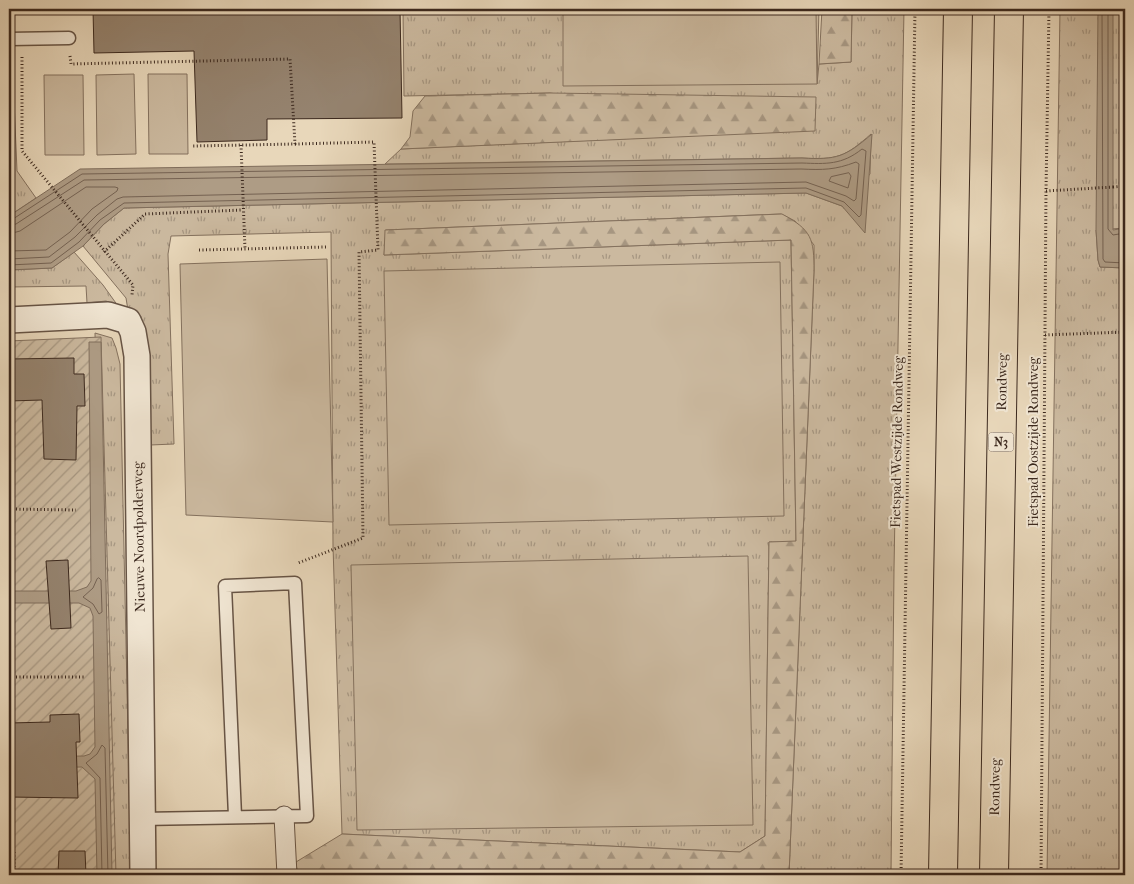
<svg xmlns="http://www.w3.org/2000/svg" width="1134" height="884" viewBox="0 0 1134 884" font-family="'IM FELL French Canon',serif">
  <style>
    .grass { fill: url(#grass-tufts); stroke: #84715e }
    .forest { fill: url(#forest-firs); stroke: #84715e }
    .park { fill: #cbb99f; stroke: #84715e }
    .garden { fill: url(#garden-furrows); stroke: #84715e }
    .water { fill: #ae9c85; stroke: #806e5c }
    .lines { fill: none; stroke-linecap: round; stroke-linejoin: round }
    .shore { stroke: #756252; stroke-width: 1 }
    .building { fill: #95836f; stroke: #3c291e }
    .service-casing { stroke: #675445; stroke-width: 15 }
    .pedestrian-casing { stroke: #675445; stroke-width: 21 }
    .minor-casing { stroke: #675445; stroke-width: 28 }
    .trunk-casing { stroke: #3c291e; stroke-width: 30 }
    .path { stroke: #3c291e; stroke-width: 3; stroke-dasharray: 1 2.5; stroke-linecap: butt }
    .service { stroke: #f0e5d2; stroke-width: 12 }
    .pedestrian { stroke: #f0e5d2; stroke-width: 19 }
    .minor { stroke: #f0e5d2; stroke-width: 25 }
    .trunk { stroke: #e8d7ba; stroke-width: 28 }
    .labels { text-anchor: middle; dominant-baseline: central; stroke-width: 4; stroke-linejoin: round; paint-order: stroke }
    .shield { fill: #f0e5d2; stroke: #726154; stroke-width: 1 }
    .shield-label { font-size: 12px; font-weight: bold; fill: #3c291e }
    .street-label { font-size: 14px; fill: #3c291e; stroke: #f0e5d2 }
  </style>
  <defs>
    <pattern id="grass-tufts" width="24" height="20" patternUnits="userSpaceOnUse" patternTransform="scale(1.25)"><rect width="24" height="20" fill="#cbb99f"/><path d="M3 7l-1-3M5 7V3M7 7l1-3M15 17l-1-3M17 17v-4M19 17l1-3" fill="none" stroke="#a69681"/></pattern>
    <pattern id="forest-firs" width="22" height="20" patternUnits="userSpaceOnUse" patternTransform="scale(1.25)"><rect width="22" height="20" fill="#cbb99f"/><path d="M5 1l3.5 6h-7zM16 11l3.5 6h-7z" fill="#a69681"/></pattern>
    <pattern id="garden-furrows" width="10" height="10" patternUnits="userSpaceOnUse" patternTransform="scale(1.25)"><rect width="10" height="10" fill="#cbb99f"/><path d="M-1 1l2-2M0 10L10 0M9 11l2-2" fill="none" stroke="#a69681"/></pattern>
  </defs>
  <rect width="100%" height="100%" fill="#e8d7ba"/>
  <filter id="stains"><feTurbulence type="fractalNoise" baseFrequency=".004" numOctaves="4"/><feColorMatrix values="0 0 0 0 .2 0 0 0 0 .09 0 0 0 0 .02 0 0 0 .5 -.17"/></filter>
  <radialGradient id="worn" r=".72"><stop offset=".6" stop-color="#630" stop-opacity="0"/><stop offset="1" stop-color="#630" stop-opacity=".3"/></radialGradient>
  <!-- grass -->
  <g class="grass">
    <path d="M403,9H819L817,84L819,64L851,62L852,9H904L894,569L891,875H789L814,271V245L795,221L781,214L386,230L384,255L791,240L796,542H769L765,836L740,852L342,834L333,546L331,232L171,236L168,254L174,444L150,445L126,298L83,246L104,224L124,208L806,193L842,206L870,174L871,134C845,157 837,160 802,158L385,164L401,149L815,130L550,93L404,96Z"/>
    <path d="M1060,9H1125V228L1096,230L1098,260L1100,267L1125,268V875H1047Z"/>
    <path d="M9,52L12,53L17,171L36,198L9,216Z"/>
    <path d="M74,252L103,285L118,306L106,301L87,303L86,286L9,287V270L52,268Z"/>
    <path d="M95,333L112,338L116,348L120,364L131,875H105Z"/>
  </g>
  <!-- forest -->
  <g class="forest">
    <path d="M822,9H852L851,62L819,64Z"/>
    <path d="M550,93L816,97L815,131L401,149L410,137L413,111L425,96Z"/>
    <path d="M782,214C812,230 814,239 814,271L789,875H296V862L342,834L740,852L765,836L769,542L796,541L791,240L384,255L385,230Z"/>
  </g>
  <!-- park -->
  <g class="park">
    <path d="M563,9H816L817,84L563,86Z"/>
    <path d="M134,74L136,154L97,155L96,75Z"/>
    <path d="M148,74H187L188,154H149Z"/>
    <path d="M44,75H83L84,155H45Z"/>
    <path d="M327,259L333,522L186,515L180,264Z"/>
    <path d="M780,262L784,516L389,525L384,271Z"/>
    <path d="M748,556L753,825L357,830L351,565Z"/>
  </g>
  <!-- garden -->
  <path class="garden" d="M101,337L116,875H9V341Z"/>
  <!-- water -->
  <g class="water">
    <path d="M1098,9H1113V230L1125,228V268L1100,267L1098,260L1096,230Z"/>
    <path d="M872,134L865,233L842,206L806,193L124,208L104,224L83,246L52,268L9,270V216L80,169L802,158C837,160 845,157 872,134Z"/>
    <path d="M89,342H101L112,875H97L95,779L82,767L9,768V757L84,756L90,754L95,747L93,616L90,608L79,603H9V591H76L87,587L91,581Z"/>
  </g>
  <g class="lines">
    <!-- shore -->
    <g class="shore">
      <path d="M1102,9L1103,259L1105,262L1125,263"/>
      <path d="M1108,9V229L1113,235L1125,233"/>
      <path d="M849,173L851,176L848,188L829,181L831,177Z"/>
      <path d="M9,220L13,219L82,174L802,163C826,164 842,165 862,149L866,151L861,215L859,217L844,202L806,188L124,203L100,220L79,242L51,263L9,265"/>
      <path d="M9,226L16,224L84,180L801,169C823,170 835,170 856,162L859,164L856,199L854,201L846,196L806,182L123,197L117,199L97,215L75,237L49,257L9,259"/>
      <path d="M9,234L20,231L86,187H115L118,188L117,191L92,209L70,232L46,250L9,251"/>
      <path d="M99,578L101,580L102,612L99,614L93,604L83,597L93,588L97,579Z"/>
      <path d="M102,875L100,778L86,763L97,754L102,745L105,748L108,875"/>
    </g>
  </g>
  <!-- building -->
  <g class="building">
    <path d="M93,9H400L402,118L267,119V140L197,142L194,51L94,53Z"/>
    <path d="M74,358V374H84L85,406H77L76,460L44,459L42,400L9,401V359Z"/>
    <path d="M68,560L71,628L51,629L46,561Z"/>
    <path d="M79,714L80,742H76L78,798L9,797V723L50,722V715Z"/>
    <path d="M59,851H85L86,875H58Z"/>
  </g>
  <g class="lines">
    <!-- service casing -->
    <g class="service-casing">
      <g id="service">
        <path d="M9,39L69,38"/>
        <path d="M141,819L307,816L295,583L225,586L235,816"/>
      </g>
    </g>
    <!-- pedestrian casing -->
    <g class="pedestrian-casing">
      <path id="pedestrian" d="M284,816L287,875"/>
    </g>
    <!-- minor casing -->
    <g class="minor-casing">
      <path id="minor" d="M9,320L108,315L128,321L133,332L137,356L143,875"/>
    </g>
    <!-- trunk casing -->
    <g class="trunk-casing">
      <g id="trunk">
        <path d="M943,875L958,9"/>
        <path d="M994,875L1009,9"/>
      </g>
    </g>
    <!-- path -->
    <g class="path">
      <path d="M70,56L71,64L290,59L295,144L193,146"/>
      <path d="M22,57V151L133,285L132,295"/>
      <path d="M295,144L374,142L378,250L359,252L363,538L298,563"/>
      <path d="M241,145L245,249"/>
      <path d="M1113,187L1125,186"/>
      <path d="M1046,191L1113,187"/>
      <path d="M199,250L326,247"/>
      <path d="M104,252L145,214L242,210"/>
      <path d="M1045,335L1125,332"/>
      <path d="M9,509L76,510"/>
      <path d="M9,677H85"/>
      <path d="M9,850H14V875"/>
      <path d="M901,875L915,9"/>
      <path d="M1041,875L1046,191L1049,9"/>
    </g>
    <!-- service -->
    <use href="#service" class="service"/>
    <!-- pedestrian -->
    <use href="#pedestrian" class="pedestrian"/>
    <!-- minor -->
    <use href="#minor" class="minor"/>
    <!-- trunk -->
    <use href="#trunk" class="trunk"/>
  </g>
  <g class="labels">
    <!-- shield labels -->
    <rect class="shield" x="988.5" y="432.5" width="25" height="19" rx="4"/>
    <g class="shield-label">
      <text x="1001" y="442">N3</text>
    </g>
    <!-- street labels -->
    <g class="street-label">
      <text transform="translate(1002 382) rotate(-89)">Rondweg</text>
      <text transform="translate(897 442) rotate(-89)">Fietspad Westzijde Rondweg</text>
      <text transform="translate(1033 442) rotate(-90)">Fietspad Oostzijde Rondweg</text>
      <text transform="translate(139 537) rotate(-91)">Nieuwe Noordpolderweg</text>
      <text transform="translate(995 787) rotate(-89)">Rondweg</text>
    </g>
  </g>
  <!-- margin -->
  <rect width="1134" height="884" fill="none" stroke="#e8d7ba" stroke-width="30"/>
  <rect x="10" y="10" width="1114" height="864" fill="none" stroke="#3c291e" stroke-width="2.5"/>
  <rect x="15" y="15" width="1104" height="854" fill="none" stroke="#3c291e"/>
  <rect width="100%" height="100%" filter="url(#stains)"/>
  <rect width="100%" height="100%" fill="url(#worn)"/>
</svg>
